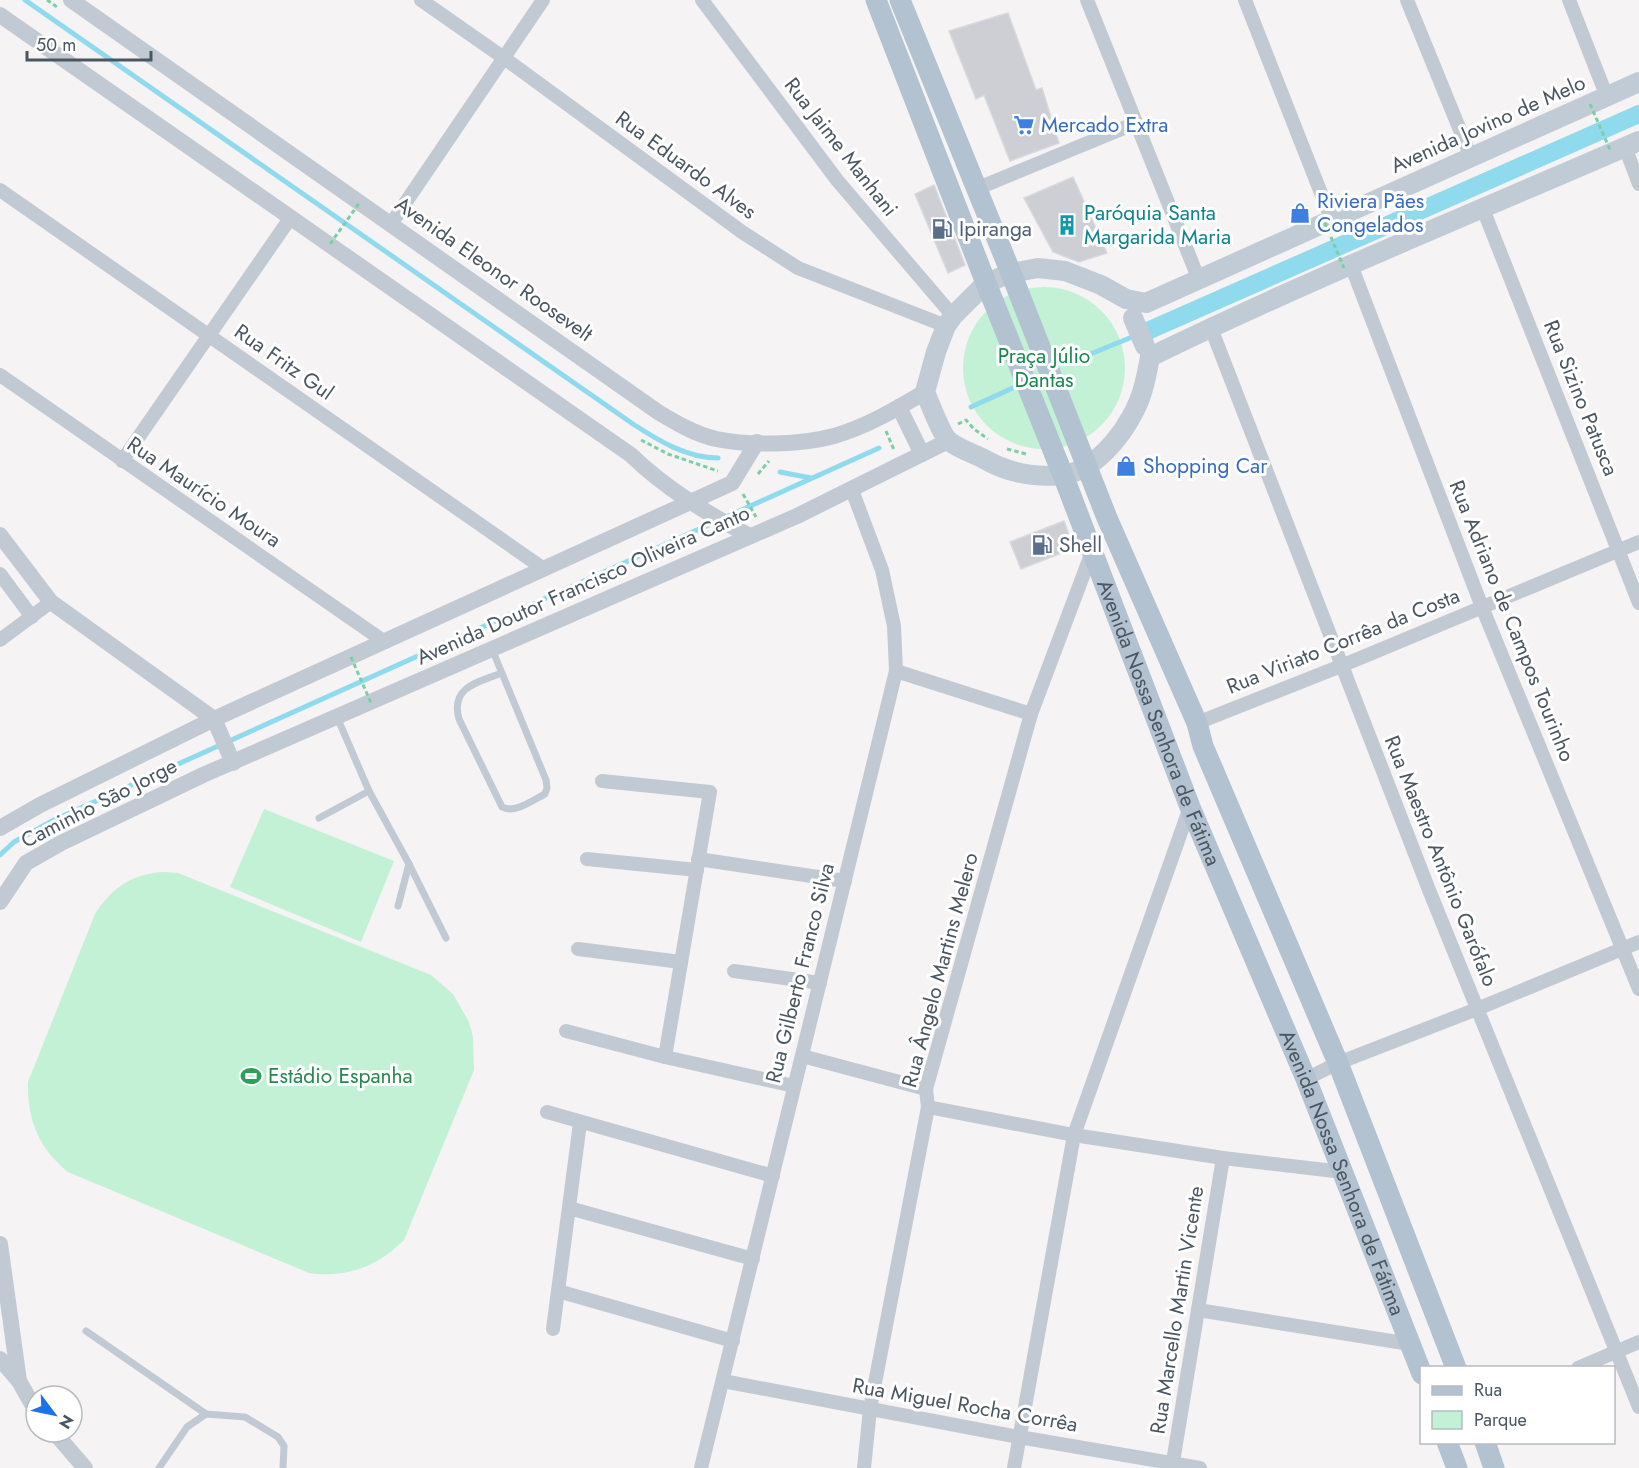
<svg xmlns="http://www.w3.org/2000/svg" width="1639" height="1468" viewBox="0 0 1639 1468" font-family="Jost,sans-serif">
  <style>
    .green { fill: #c3f1d5 }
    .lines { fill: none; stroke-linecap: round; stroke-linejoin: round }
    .stream { stroke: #90daee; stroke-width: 5 }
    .canal { stroke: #90daee; stroke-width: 18 }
    .building { fill: #cdcfd5; stroke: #d7d9de; stroke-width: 1.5 }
    .path { stroke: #7ad0a6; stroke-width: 3; stroke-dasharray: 4.5 3; stroke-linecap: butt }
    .service { stroke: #c1cad2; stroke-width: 7 }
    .minor { stroke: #c1cad2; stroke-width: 14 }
    .tertiary { stroke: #c1cad2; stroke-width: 16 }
    .secondary { stroke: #c1cbd6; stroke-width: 20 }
    .primary { stroke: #b3c2d1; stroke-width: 21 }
    .path-bridge { stroke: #7ad0a6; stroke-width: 3; stroke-dasharray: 4.5 3; stroke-linecap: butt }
    .secondary-bridge { stroke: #c1cbd6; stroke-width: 20 }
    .labels { text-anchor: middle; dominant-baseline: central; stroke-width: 6; stroke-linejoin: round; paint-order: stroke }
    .street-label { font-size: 21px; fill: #4a5661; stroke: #fff }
    .shop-label { font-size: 21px; fill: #366cbe; stroke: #fff; text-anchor: start }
    .culture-label { font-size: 21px; fill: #0d838f; stroke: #fff; text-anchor: start }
    .service-label { font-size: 21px; fill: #4e5e75; stroke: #fff; text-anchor: start }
    .park-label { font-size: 21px; fill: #17864f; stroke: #fff }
    .leisure-label { font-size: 21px; fill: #27864d; stroke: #fff; text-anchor: start }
  </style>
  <rect width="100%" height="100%" fill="#f5f3f3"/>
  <!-- green -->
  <g class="green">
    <circle cx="1044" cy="368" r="81"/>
    <path d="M264,809L394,861L361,942L230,887Z"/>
    <path d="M165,872L178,873L431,975L453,994L469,1022L473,1037L474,1070L404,1240C377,1267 347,1278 309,1273L68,1172C39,1149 27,1120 28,1082L95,914C112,887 134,873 165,872Z"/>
  </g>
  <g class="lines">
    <!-- stream -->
    <g class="stream">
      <path d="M25,0L633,424C659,441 687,458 718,458"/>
      <path d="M1083,357L1137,335"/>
      <path d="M971,407L1015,387"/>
      <path d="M780,472L811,478"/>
      <path d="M0,855L14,842L54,820L879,448"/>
    </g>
    <!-- canal -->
    <path class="canal" d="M1143,333L1639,114"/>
  </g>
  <!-- building -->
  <g class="building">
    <path d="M1008,13L1036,90L1042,88L1059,143L1010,161L984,95L976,99L949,31Z"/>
    <path d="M1073,177L1107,253L1079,262L1053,252L1024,198Z"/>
    <path d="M934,185L965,265L948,273L915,194Z"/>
    <path d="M1064,521L1074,548L1021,569L1010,542Z"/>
  </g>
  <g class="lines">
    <!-- path -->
    <g class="path">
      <path d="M47,0L57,7"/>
      <path d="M958,424L966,420L974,429L988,439"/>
      <path d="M886,431L894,450"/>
      <path d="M641,440L668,454L718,471"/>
      <path d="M1007,449L1026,454"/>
      <path d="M758,474L769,461"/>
      <path d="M743,494L756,517"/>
    </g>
    <!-- service -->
    <g class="service">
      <path d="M492,649L546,780L547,788L545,794C533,800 515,814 502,807L459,719C450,687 478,682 502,673"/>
      <path d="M337,717L369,791L409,864L446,938"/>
      <path d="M319,818L369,791"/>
      <path d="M398,906L409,864"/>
      <path d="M86,1331L206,1414"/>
      <path d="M159,1468L187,1427L206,1414L245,1417L278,1437L284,1446L283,1468"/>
    </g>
    <!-- minor -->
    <g class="minor">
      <path d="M421,0L504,58L742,232L798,268L946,326"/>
      <path d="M702,0L837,180L953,316"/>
      <path d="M1087,0L1199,280"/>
      <path d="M1245,0L1332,221"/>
      <path d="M1407,0L1471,157"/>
      <path d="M1569,0L1607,97"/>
      <path d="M1625,147L1639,184"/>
      <path d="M976,189L1136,123"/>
      <path d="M0,190L544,569"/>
      <path d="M1483,209L1639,603"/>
      <path d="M391,224L543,0"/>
      <path d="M1351,265L1482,607L1639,989"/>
      <path d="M1211,328L1429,890L1639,1407"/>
      <path d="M0,375L385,642"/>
      <path d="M122,461L291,217"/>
      <path d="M0,574L32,617"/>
      <path d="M0,640L51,602"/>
      <path d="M896,671L1031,714"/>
      <path d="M1197,723L1341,666L1639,542"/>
      <path d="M602,781L710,792L665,1057"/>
      <path d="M587,859L697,870"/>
      <path d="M698,859L845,881"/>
      <path d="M578,949L681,962"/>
      <path d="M734,971L820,983"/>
      <path d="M566,1031L665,1057L794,1086"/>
      <path d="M802,1056L926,1089"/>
      <path d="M1306,1079L1338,1063L1477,1009L1639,942"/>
      <path d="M928,1107L1074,1135L1223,1158L1343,1172"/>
      <path d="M547,1112L773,1176"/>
      <path d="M569,1208L753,1259"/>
      <path d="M558,1291L733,1341"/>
      <path d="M1198,1310L1410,1344"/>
      <path d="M553,1329L580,1123"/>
      <path d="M1578,1368L1639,1342"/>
      <path d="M723,1381L1019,1437L1200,1468"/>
      <path d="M701,1468L896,671L894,626L882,570L852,490"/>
      <path d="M864,1468L870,1409L928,1107L926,1089L1031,714L1092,552"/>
      <path d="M1014,1468L1074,1135L1190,807"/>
      <path d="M1172,1468L1223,1158"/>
    </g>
    <!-- tertiary -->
    <g class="tertiary">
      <path d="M71,0L658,412C676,423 695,434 716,439C751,446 801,445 834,436C866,427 896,409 925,392"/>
      <path d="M0,15L631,455C666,489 708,514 750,536"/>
      <path d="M899,407L922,454"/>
      <path d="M0,535L51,602L214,719"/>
      <path d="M214,719L233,763"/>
      <path d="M0,828L40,805L214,719L732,483L757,442"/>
      <path d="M0,902L26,863L61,843L203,775L797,516L948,441"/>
      <path d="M0,1244L19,1381"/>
      <path d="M0,1359L19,1381L36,1411"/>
      <path d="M54,1432L85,1468"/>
    </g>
    <!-- secondary -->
    <g class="secondary">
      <path d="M1150,357C1148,368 1146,379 1143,389C1134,422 1099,472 1061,475C1033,478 1006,472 982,458C972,453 957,448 949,441C942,436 929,401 925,392L936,352L946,326L953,316L986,283L1011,273L1038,268L1065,271L1101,285L1126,299L1146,303L1639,82"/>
      <path d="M1150,357C1310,279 1476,212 1639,141"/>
    </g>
    <!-- primary -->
    <g class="primary">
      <path id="s1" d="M876,0L986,283L1063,475L1190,807L1306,1079L1422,1374"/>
      <path d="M900,0L1011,273L1107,518L1197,723L1203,746L1338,1063L1456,1368"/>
      <path d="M1447,1442L1457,1468"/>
      <path d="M1485,1442L1494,1468"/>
    </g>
    <!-- path-bridge -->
    <g class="path-bridge">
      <path d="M1590,104L1611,152"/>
      <path d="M1325,223L1344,268"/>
      <path d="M330,244L360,202"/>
      <path d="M351,657L371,703"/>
    </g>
    <!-- secondary-bridge -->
    <path class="secondary-bridge" d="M1133,318L1145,346"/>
  </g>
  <!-- icons -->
  <defs>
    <g id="supermarket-bare" transform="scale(1.62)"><path d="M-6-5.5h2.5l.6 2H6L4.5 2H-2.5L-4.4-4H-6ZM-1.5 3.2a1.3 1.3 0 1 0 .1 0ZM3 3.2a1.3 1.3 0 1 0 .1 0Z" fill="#3f7fe0" stroke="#fff" stroke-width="2.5" paint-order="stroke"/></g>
    <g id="shop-bare" transform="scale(1.62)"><path d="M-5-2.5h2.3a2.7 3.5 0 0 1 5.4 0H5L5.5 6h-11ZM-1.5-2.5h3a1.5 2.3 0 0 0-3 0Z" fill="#3f7fe0" stroke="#fff" stroke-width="2.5" paint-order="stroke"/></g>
    <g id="building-bare" transform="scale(1.62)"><path d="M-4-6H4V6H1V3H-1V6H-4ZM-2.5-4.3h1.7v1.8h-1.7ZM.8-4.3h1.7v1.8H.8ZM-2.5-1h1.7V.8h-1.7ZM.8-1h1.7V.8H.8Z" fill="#0f9aa8" stroke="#fff" stroke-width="2.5" paint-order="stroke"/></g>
    <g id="fuel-bare" transform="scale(1.62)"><path d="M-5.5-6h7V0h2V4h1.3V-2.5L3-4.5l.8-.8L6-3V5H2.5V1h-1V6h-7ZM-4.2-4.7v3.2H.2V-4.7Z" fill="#5c6f8a" stroke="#fff" stroke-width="2.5" paint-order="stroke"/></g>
    <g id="stadium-bare" transform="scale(1.62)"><path d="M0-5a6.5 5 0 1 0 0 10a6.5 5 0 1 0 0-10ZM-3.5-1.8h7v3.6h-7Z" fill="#2e9e5b" stroke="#fff" stroke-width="2.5" paint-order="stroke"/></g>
  </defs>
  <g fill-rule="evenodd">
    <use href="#supermarket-bare" x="1024" y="125"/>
    <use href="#shop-bare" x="1300" y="213"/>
    <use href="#building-bare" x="1067" y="225"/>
    <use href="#fuel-bare" x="942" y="229"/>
    <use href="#shop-bare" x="1126" y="466"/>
    <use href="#fuel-bare" x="1042" y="545"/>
    <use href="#stadium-bare" x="251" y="1076"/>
  </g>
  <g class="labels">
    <!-- street labels -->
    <g class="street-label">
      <text transform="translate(1488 124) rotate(-24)">Avenida Jovino de Melo</text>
      <text transform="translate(841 147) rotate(52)">Rua Jaime Manhani</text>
      <text transform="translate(686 165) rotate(36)">Rua Eduardo Alves</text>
      <text transform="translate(494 269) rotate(35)">Avenida Eleonor Roosevelt</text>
      <text transform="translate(284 362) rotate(35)">Rua Fritz Gul</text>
      <text transform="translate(1581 398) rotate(68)">Rua Sizino Patusca</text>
      <text transform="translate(204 492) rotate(34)">Rua Maurício Moura</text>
      <text transform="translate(583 585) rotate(-24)">Avenida Doutor Francisco Oliveira Canto</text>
      <text transform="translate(1512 621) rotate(68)">Rua Adriano de Campos Tourinho</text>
      <text transform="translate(1343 641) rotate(-22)">Rua Viriato Corrêa da Costa</text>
      <text stroke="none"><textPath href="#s1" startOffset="776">Avenida Nossa Senhora de Fátima</textPath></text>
      <text transform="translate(99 803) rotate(-27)">Caminho São Jorge</text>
      <text transform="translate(1441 861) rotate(68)">Rua Maestro Antônio Garófalo</text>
      <text transform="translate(940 970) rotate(-75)">Rua Ângelo Martins Melero</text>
      <text transform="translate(800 973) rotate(-76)">Rua Gilberto Franco Silva</text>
      <text stroke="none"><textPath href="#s1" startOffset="1262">Avenida Nossa Senhora de Fátima</textPath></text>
      <text transform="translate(1177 1310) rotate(-81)">Rua Marcello Martin Vicente</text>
      <text transform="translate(965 1405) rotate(10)">Rua Miguel Rocha Corrêa</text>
    </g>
    <!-- shop labels -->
    <g class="shop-label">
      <text x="1041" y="125">Mercado Extra</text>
      <text x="1317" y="201">Riviera Pães<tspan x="1317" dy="24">Congelados</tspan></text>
      <text x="1143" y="466">Shopping Car</text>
    </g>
    <!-- culture labels -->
    <g class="culture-label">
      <text x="1084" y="213">Paróquia Santa<tspan x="1084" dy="24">Margarida Maria</tspan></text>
    </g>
    <!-- service labels -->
    <g class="service-label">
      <text x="959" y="229">Ipiranga</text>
      <text x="1059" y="545">Shell</text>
    </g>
    <!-- park labels -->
    <g class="park-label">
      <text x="1044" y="356">Praça Júlio<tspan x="1044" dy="24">Dantas</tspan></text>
    </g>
    <!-- leisure labels -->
    <g class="leisure-label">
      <text x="268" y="1076">Estádio Espanha</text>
    </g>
  </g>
  <!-- legend -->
  <rect x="1420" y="1366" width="195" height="78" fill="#ffffff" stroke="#b7bbc0" stroke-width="1.5"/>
  <rect x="1432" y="1386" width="30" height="9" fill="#b3c2d1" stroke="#b7bbc0" stroke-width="1.5"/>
  <text x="1474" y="1396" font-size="18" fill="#4a5661">Rua</text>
  <rect x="1432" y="1411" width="30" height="18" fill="#c3f1d5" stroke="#b7bbc0" stroke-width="1.5"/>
  <text x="1474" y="1426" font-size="18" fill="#4a5661">Parque</text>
  <!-- north arrow -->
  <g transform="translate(54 1414) rotate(122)"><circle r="28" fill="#ffffff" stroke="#b7bbc0" stroke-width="1.5"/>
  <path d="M0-4.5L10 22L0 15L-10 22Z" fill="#1a73e8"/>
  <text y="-9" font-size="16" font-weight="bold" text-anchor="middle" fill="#4a5661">N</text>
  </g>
  <!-- scale -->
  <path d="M27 51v9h124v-9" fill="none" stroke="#4a5661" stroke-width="3"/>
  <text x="36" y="51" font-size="18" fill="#4a5661" stroke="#ffffff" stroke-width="4.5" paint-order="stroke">50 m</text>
</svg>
